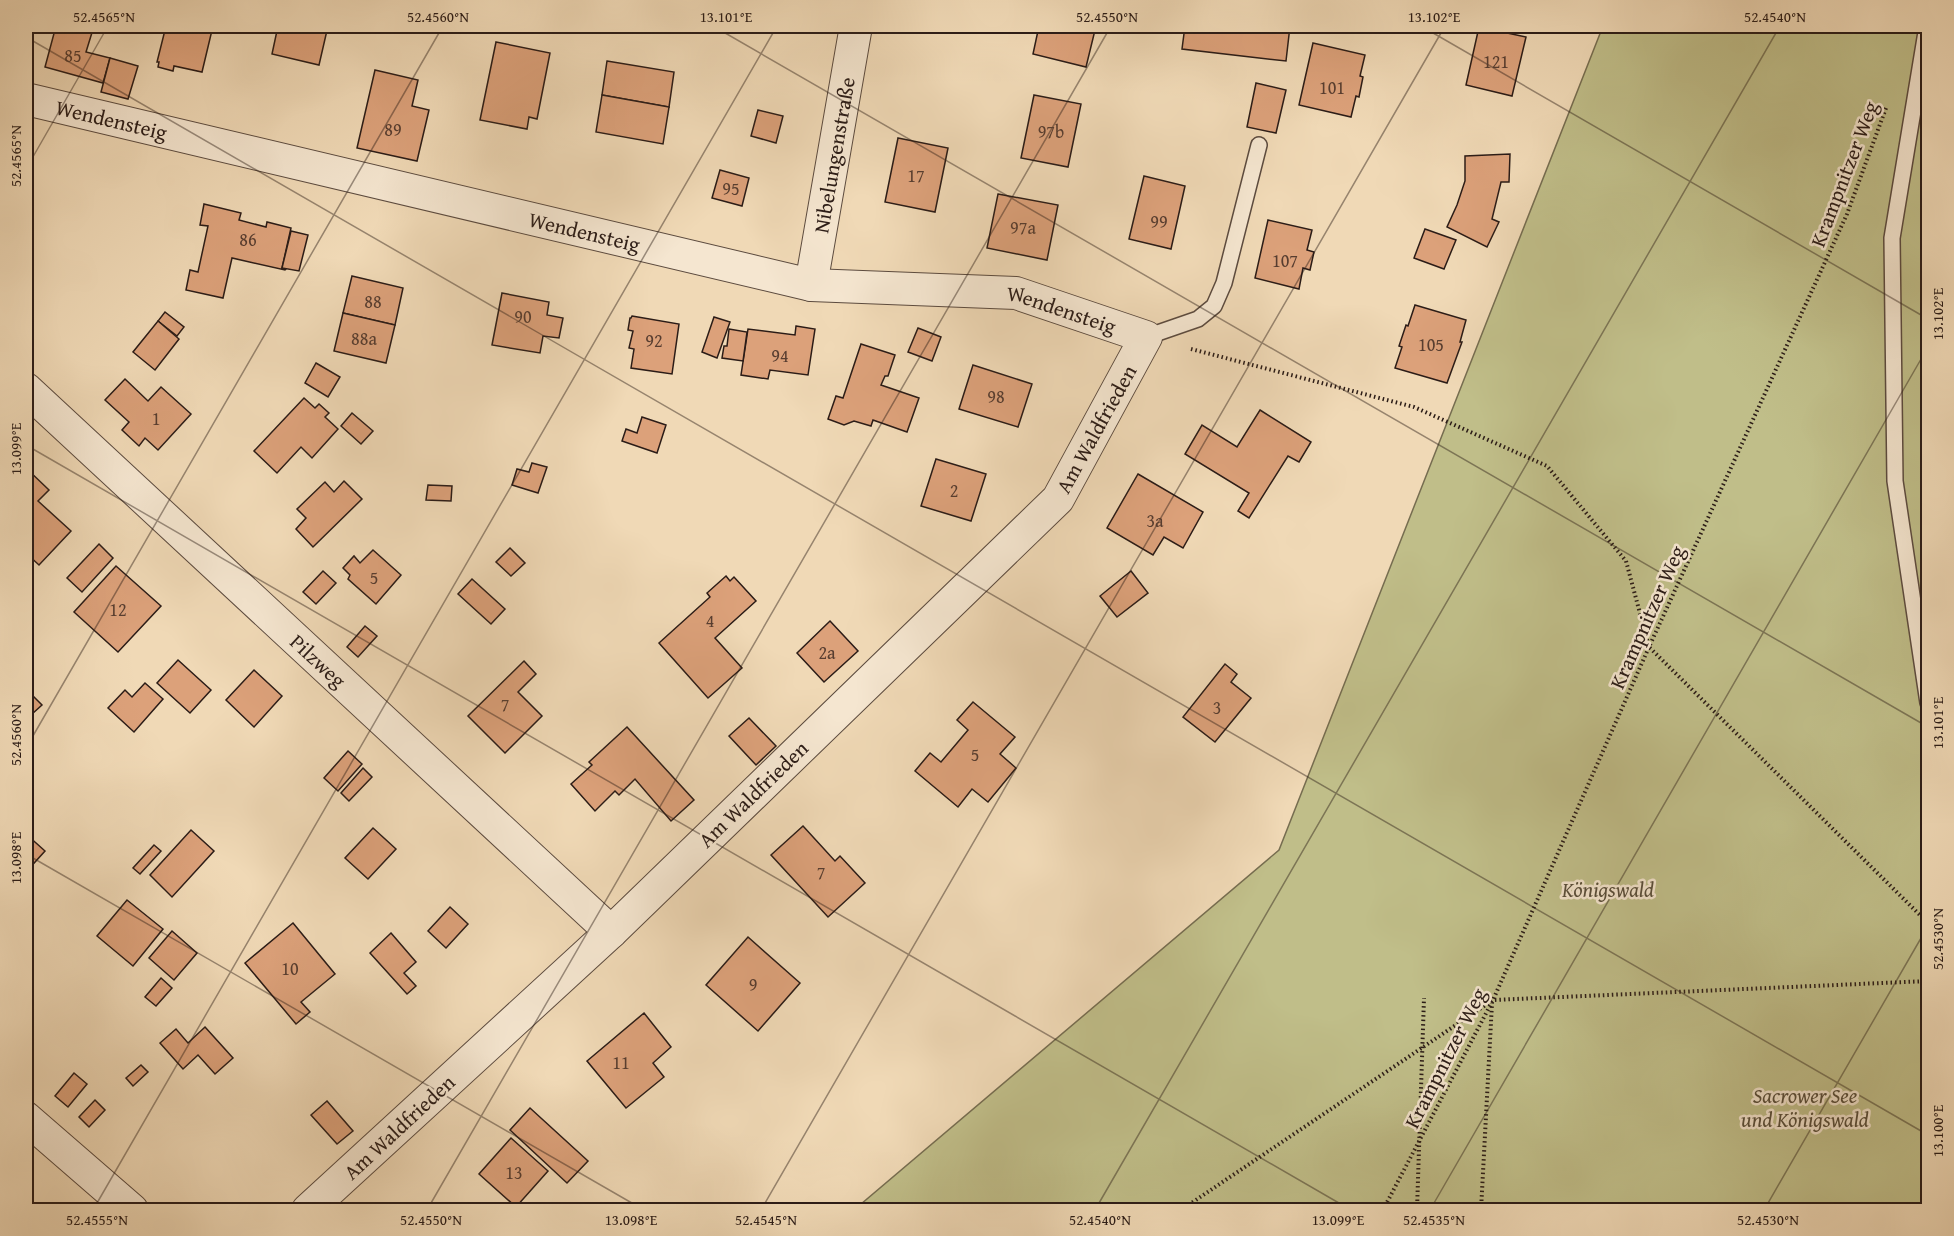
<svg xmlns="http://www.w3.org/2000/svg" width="1954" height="1236" viewBox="0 0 1954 1236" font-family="'Gentium Book Plus',serif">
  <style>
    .green { fill: #c0be89; stroke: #766d50; stroke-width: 1.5 }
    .building { fill: #dca17a; stroke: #2b1c17; stroke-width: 1.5 }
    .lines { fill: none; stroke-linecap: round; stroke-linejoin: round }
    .service-casing { stroke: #5c4b3f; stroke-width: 18 }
    .minor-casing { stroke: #5c4b3f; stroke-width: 34 }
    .path { stroke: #2b1c17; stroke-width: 4; stroke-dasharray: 1.5 3; stroke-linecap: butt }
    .service { stroke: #f5e6d0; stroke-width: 15 }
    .minor { stroke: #f5e6d0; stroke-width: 32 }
    .ticks { fill: none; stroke: #2b1c17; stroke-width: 1.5; stroke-opacity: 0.45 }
    .labels { text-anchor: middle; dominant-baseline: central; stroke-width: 5; stroke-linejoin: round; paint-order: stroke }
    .number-label { font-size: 18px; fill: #573d30 }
    .street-label { font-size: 21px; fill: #2b1c17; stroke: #f5e6d0 }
    .park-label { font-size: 21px; font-style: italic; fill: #584d39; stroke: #f5e6d0 }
    .neatline { fill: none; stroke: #2b1c17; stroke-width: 2 }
    .ticks-label { font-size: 15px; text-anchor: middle; fill: #2b1c17 }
  </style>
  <rect width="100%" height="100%" fill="#f0d9b6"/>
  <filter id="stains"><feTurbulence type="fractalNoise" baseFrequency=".00333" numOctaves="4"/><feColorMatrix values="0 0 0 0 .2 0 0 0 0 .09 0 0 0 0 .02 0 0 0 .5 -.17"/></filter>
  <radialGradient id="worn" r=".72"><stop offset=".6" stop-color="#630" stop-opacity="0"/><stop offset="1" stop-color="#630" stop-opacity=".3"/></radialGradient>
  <!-- green -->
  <path class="green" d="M1603,26H1928V1210H854L1279,850Z"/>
  <!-- building -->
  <g class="building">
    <path d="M26,26H35L26,55Z"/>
    <path d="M56,26H94L86,52L110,58L103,83L45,67Z"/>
    <path d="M166,26H213L202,72L174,66L173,71L158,67L159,62H157Z"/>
    <path d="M278,26H328L319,65L272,54Z"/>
    <path d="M1039,26H1096L1086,67L1033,54Z"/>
    <path d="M1185,26H1290L1286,61L1182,49Z"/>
    <path d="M1469,26H1504L1502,32Z"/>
    <path d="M1479,27L1526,37L1512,96L1466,85Z"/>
    <path d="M496,42L550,53L537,119L529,117L527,129L480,120Z"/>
    <path d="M1313,43L1365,55L1360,76L1363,77L1359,97L1356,96L1351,117L1299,105Z"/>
    <path d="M110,58L138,66L128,99L101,92Z"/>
    <path d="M607,61L674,72L669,107L602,95Z"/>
    <path d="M375,70L418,80L412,106L429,110L417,161L357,148Z"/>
    <path d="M1256,83L1286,90L1276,133L1247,127Z"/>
    <path d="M602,95L669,107L663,144L596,132Z"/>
    <path d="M1034,95L1081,104L1068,167L1021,158Z"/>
    <path d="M758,110L783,116L776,143L751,136Z"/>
    <path d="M898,138L948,148L935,212L885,202Z"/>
    <path d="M1510,154L1509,182H1501L1492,219L1499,222L1487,247L1447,227L1457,205L1465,181V156Z"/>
    <path d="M720,170L749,178L742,206L712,198Z"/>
    <path d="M1144,176L1185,186L1171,249L1129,239Z"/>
    <path d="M998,194L1058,205L1047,260L987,248Z"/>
    <path d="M204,204L241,213L239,220L266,227L267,222L291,228L282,268L286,269L285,270L232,258L223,298L186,290L190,270L198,272L208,226L200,225Z"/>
    <path d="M1268,220L1312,230L1307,250L1314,252L1310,270L1303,268L1299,289L1255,278Z"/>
    <path d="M1425,229L1456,240L1444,269L1414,258Z"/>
    <path d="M291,231L308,235L299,271L282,268Z"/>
    <path d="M352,276L403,288L395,325L343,313Z"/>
    <path d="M502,293L549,302L547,315L563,318L559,338L543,336L540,353L492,345Z"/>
    <path d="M1415,305L1466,320L1460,342H1462L1447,383L1395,368L1402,347L1399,346L1406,325L1408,326Z"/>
    <path d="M165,312L184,327L177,336L158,321Z"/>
    <path d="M343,313L395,325L386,363L334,351Z"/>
    <path d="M632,316L679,324L672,374L631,368L634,349L629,348L633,331L628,330L630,318H631Z"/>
    <path d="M714,317L730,322L717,358L702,352Z"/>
    <path d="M158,321L179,339L155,370L133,352Z"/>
    <path d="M796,326L815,329L808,375L770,370L768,379L741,375L748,329L795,335Z"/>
    <path d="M918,328L941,337L932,361L908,352Z"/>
    <path d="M729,329L747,332L743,361L722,358L724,346H727Z"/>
    <path d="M861,344L895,355L888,376H885L881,385L919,398L907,432L873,420L871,426L854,421L844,425L828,419L836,396L843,398Z"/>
    <path d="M316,363L340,377L328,397L305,383Z"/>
    <path d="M973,365L1032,384L1018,427L959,409Z"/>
    <path d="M125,379L148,401L161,387L191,414L158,450L145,438L139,446L122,430L129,422L105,400Z"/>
    <path d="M304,398L315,408L319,404L329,413L325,417L338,429L312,458L301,447L277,473L254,451Z"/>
    <path d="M1260,410L1311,442L1299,462L1288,456L1249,518L1238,511L1249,493L1185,454L1202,425L1237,447Z"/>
    <path d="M352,413L373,431L361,444L341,426Z"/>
    <path d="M642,417L666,425L657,453L622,441L626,429L637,433Z"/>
    <path d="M936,459L986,474L971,521L921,506Z"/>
    <path d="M532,463L547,467L538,493L512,485L517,469L529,472Z"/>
    <path d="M26,468L49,490L38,501L71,531L39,565L26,553Z"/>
    <path d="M1138,474L1203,512L1183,548L1164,537L1153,555L1107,528Z"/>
    <path d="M344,481L362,499L313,547L296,529L306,518L297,509L325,482L334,492Z"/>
    <path d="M428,485L452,486L451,501L426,500Z"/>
    <path d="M99,544L113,558L82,592L67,578Z"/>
    <path d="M510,548L525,563L511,576L496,562Z"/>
    <path d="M373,550L401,575L376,604L348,579L350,575L343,568L354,556L360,563Z"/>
    <path d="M116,566L161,606L118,652L74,612Z"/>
    <path d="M323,571L336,583L316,604L303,592Z"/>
    <path d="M1131,571L1148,593L1117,617L1100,596Z"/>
    <path d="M726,576L730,581L734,577L756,601L715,638L742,668L708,698L659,643L710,597L707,593Z"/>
    <path d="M472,579L505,609L491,624L458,594Z"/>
    <path d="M830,621L858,651L824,682L797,653Z"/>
    <path d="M365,626L377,636L358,657L347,647Z"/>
    <path d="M178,660L211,690L190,713L157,683Z"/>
    <path d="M524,661L536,674L518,692L542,716L505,753L468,716Z"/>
    <path d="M1225,664L1237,674L1231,682L1251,698L1215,742L1183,717Z"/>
    <path d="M254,670L282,696L254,727L226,700Z"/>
    <path d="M145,683L163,699L134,732L108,708L125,690L132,697Z"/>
    <path d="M26,689L42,705L32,714L26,708Z"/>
    <path d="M973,702L1015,737L1000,754L1016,768L988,802L972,789L958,807L915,771L930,753L941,762L968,730L957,720Z"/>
    <path d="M749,718L776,746L756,765L729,736Z"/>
    <path d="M627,727L694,800L671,821L635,779L619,795L615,791L595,811L571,784L592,765L589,762Z"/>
    <path d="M348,751L362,764L338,791L324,778Z"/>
    <path d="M363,768L372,777L349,801L341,793Z"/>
    <path d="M803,826L835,861L840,856L865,883L828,917L771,855Z"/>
    <path d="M373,828L396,849L368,879L345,858Z"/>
    <path d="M191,830L214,851L172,897L150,875Z"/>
    <path d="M26,834L45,851L26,872Z"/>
    <path d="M154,845L161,851L140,874L133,868Z"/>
    <path d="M127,900L163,929L133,966L97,936Z"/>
    <path d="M450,907L468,924L446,948L428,931Z"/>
    <path d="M293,923L335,974L301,1002L310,1012L296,1024L245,963Z"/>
    <path d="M172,931L197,953L174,980L149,958Z"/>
    <path d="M391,933L416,962L404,973L416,986L407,994L370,953Z"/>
    <path d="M748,937L800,983L758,1031L706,985Z"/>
    <path d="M161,978L172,988L156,1006L145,997Z"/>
    <path d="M644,1013L671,1047L653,1063L664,1077L626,1108L587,1061Z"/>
    <path d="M205,1027L233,1058L215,1074L198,1055L183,1069L160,1043L176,1029L188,1043Z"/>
    <path d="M141,1065L148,1072L133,1086L126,1078Z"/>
    <path d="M74,1073L87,1084L68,1107L55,1096Z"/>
    <path d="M95,1100L105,1110L89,1127L79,1117Z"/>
    <path d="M327,1101L353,1131L337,1144L311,1115Z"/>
    <path d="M530,1108L588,1161L567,1183L510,1130Z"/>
    <path d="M511,1138L548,1171L516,1207L479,1174Z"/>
  </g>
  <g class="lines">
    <!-- service casing -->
    <g class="service-casing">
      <g id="service">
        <path d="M1927,26L1892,238L1895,481L1928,703"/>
        <path d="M1146,337L1198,319L1214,306L1224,283L1259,145"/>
      </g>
    </g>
    <!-- minor casing -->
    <g class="minor-casing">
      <g id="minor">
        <path id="s1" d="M26,99L811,285L1016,293L1146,337L1058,499L611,932L308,1210"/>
        <path id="s2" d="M811,285L856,26"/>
        <path id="s3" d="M26,389L611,932"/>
        <path d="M26,1118L132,1210"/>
      </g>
    </g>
    <!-- path -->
    <g class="path">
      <path d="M1191,349L1414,407L1547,466L1626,561L1649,647L1928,923"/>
      <path d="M1181,1210L1493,1000L1928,981"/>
      <path d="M1383,1210L1493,1000L1649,647L1847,214L1886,108"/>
      <path d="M1417,1210L1424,998"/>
      <path d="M1481,1210L1492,1003"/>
    </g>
    <!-- service -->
    <use href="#service" class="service"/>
    <!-- minor -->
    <use href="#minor" class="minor"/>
  </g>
  <!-- ticks -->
  <path class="ticks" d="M713,26L1928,727M1421,26L1928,319M26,37L1928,1135M26,169L108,26M26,445L1351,1210M26,748L443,26M26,854L644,1210M93,1210L777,26M427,1210L1111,26M761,1210L1445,26M1095,1210L1780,26M1430,1210L1928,347M1764,1210L1928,926"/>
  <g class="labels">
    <!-- number labels -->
    <g class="number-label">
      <text x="73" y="55">85</text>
      <text x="1496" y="61">121</text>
      <text x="1332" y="87">101</text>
      <text x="393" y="129">89</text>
      <text x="1051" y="131">97b</text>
      <text x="916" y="175">17</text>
      <text x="731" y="188">95</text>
      <text x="1159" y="221">99</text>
      <text x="1023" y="227">97a</text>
      <text x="248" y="239">86</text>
      <text x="1285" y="260">107</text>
      <text x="373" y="301">88</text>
      <text x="523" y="316">90</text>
      <text x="364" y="338">88a</text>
      <text x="654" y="340">92</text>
      <text x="1431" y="344">105</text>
      <text x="780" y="355">94</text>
      <text x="996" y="396">98</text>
      <text x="156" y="418">1</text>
      <text x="954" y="490">2</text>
      <text x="1155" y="520">3a</text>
      <text x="374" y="577">5</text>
      <text x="118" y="609">12</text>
      <text x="710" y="620">4</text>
      <text x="827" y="652">2a</text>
      <text x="505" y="704">7</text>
      <text x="1217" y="707">3</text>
      <text x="975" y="754">5</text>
      <text x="821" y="872">7</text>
      <text x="290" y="968">10</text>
      <text x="753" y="984">9</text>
      <text x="621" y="1062">11</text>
      <text x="514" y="1172">13</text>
    </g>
    <!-- street labels -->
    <g class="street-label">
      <text stroke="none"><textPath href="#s1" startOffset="88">Wendensteig</textPath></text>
      <text stroke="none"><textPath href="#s2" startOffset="132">Nibelungenstraße</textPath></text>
      <text transform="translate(1844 174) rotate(-69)">Krampnitzer Weg</text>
      <text stroke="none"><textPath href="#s1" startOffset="574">Wendensteig</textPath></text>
      <text stroke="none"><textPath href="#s1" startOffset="1060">Wendensteig</textPath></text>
      <text transform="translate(1096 429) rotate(-61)">Am Waldfrieden</text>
      <text transform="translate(1647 617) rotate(-66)">Krampnitzer Weg</text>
      <text stroke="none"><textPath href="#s3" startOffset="399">Pilzweg</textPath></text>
      <text transform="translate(753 794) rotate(-44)">Am Waldfrieden</text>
      <text transform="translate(1445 1058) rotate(-63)">Krampnitzer Weg</text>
      <text transform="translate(399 1127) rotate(-43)">Am Waldfrieden</text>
    </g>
    <!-- park labels -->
    <g class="park-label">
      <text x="1608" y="889">Königswald</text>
      <text x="1805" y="1095">Sacrower See<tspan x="1805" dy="24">und Königswald</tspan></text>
    </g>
  </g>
  <!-- margin -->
  <rect width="1954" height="1236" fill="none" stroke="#f0d9b6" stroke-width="66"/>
  <rect x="33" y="33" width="1888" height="1170" class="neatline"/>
  <g class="ticks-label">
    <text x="104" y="22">52.4565°N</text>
    <text x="438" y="22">52.4560°N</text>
    <text x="726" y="22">13.101°E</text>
    <text x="1107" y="22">52.4550°N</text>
    <text x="1434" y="22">13.102°E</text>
    <text x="1775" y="22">52.4540°N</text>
    <text transform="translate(16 156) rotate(-90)" y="5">52.4565°N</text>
    <text transform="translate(1938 314) rotate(-90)" y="5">13.102°E</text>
    <text transform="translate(16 449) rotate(-90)" y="5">13.099°E</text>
    <text transform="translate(1938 723) rotate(-90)" y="5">13.101°E</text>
    <text transform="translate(16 735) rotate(-90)" y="5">52.4560°N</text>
    <text transform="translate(16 858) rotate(-90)" y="5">13.098°E</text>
    <text transform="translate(1938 939) rotate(-90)" y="5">52.4530°N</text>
    <text transform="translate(1938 1131) rotate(-90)" y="5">13.100°E</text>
    <text x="97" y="1225">52.4555°N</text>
    <text x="431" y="1225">52.4550°N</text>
    <text x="631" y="1225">13.098°E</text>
    <text x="766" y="1225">52.4545°N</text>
    <text x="1100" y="1225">52.4540°N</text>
    <text x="1338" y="1225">13.099°E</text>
    <text x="1434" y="1225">52.4535°N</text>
    <text x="1768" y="1225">52.4530°N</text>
  </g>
  <rect width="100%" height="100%" filter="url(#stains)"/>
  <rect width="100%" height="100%" fill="url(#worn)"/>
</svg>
